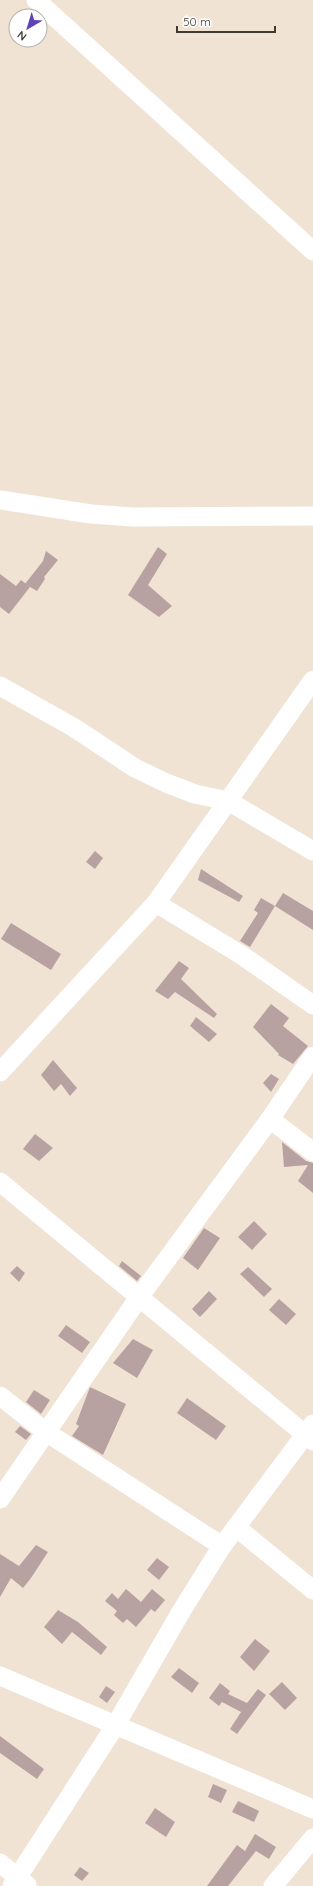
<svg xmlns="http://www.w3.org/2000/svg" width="313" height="1886" viewBox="0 0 313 1886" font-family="Quicksand,sans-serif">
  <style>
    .building { fill: #b7a2a1 }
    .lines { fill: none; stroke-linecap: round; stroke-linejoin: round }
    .minor { stroke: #fff; stroke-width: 19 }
  </style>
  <rect width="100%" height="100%" fill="#f0e3d4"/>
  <!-- building -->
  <g class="building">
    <path d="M158,547L167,554L148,585L172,606L159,617L128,595Z"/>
    <path d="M46,551L58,560L44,577L45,579L37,591L25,584L43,561Z"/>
    <path d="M0,574L16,586L21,580L30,587L9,614L0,607Z"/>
    <path d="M95,851L103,858L95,869L86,862Z"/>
    <path d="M201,869L243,896L239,902L198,880Z"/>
    <path d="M283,893L313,911V930L275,906Z"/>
    <path d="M261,898L275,906L250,947L240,941L258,913L254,910Z"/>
    <path d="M11,923L61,954L51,970L1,939Z"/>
    <path d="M179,961L189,968L181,979L217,1014L214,1018L175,992L168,999L155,991Z"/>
    <path d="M271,1004L289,1018L283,1026L308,1046L293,1064L278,1055L279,1054L253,1027Z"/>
    <path d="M196,1017L217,1034L209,1042L190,1026Z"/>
    <path d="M53,1060L77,1088L70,1096L61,1084L54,1091L41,1075Z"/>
    <path d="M271,1074L279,1079L271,1092L263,1083Z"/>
    <path d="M35,1134L53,1148L39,1161L23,1149Z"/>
    <path d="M282,1142L306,1161L313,1163V1193L298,1181L308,1165L284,1167Z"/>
    <path d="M254,1221L267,1234L252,1250L238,1237Z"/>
    <path d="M204,1228L220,1238L198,1270L183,1258Z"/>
    <path d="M122,1261L141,1276L137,1281L119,1266Z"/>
    <path d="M17,1266L25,1273L19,1282L10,1273Z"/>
    <path d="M248,1267L272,1289L264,1297L240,1274Z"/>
    <path d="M209,1291L217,1299L200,1317L192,1309Z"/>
    <path d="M279,1299L296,1314L286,1325L269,1310Z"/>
    <path d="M66,1325L90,1342L82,1353L58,1336Z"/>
    <path d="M133,1339L153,1350L137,1378L113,1363Z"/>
    <path d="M90,1387L126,1404L103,1455L72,1436L79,1426L76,1424Z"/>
    <path d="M34,1390L50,1400L41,1414L26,1402Z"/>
    <path d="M187,1398L226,1426L216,1440L177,1413Z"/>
    <path d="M20,1426L31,1434L26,1440L15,1432Z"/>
    <path d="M36,1545L48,1552L31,1578L23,1588L11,1578L0,1597V1554L19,1566Z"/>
    <path d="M157,1558L169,1567L159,1580L147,1570Z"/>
    <path d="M126,1589L141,1602L152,1589L165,1600L155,1612L151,1609L136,1627L127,1619L123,1623L114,1615L117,1611L105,1601L112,1593L118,1599Z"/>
    <path d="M58,1610L78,1622L107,1647L101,1655L72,1632L62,1644L44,1627Z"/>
    <path d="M255,1639L270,1651L254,1671L240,1657Z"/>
    <path d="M179,1668L199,1683L192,1693L171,1677Z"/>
    <path d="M282,1682L297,1698L285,1710L269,1694Z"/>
    <path d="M220,1683L230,1691L228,1694L247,1703L258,1689L266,1695L237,1734L230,1729L241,1712L222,1702L219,1706L209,1698Z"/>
    <path d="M106,1686L115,1692L107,1703L99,1697Z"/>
    <path d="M0,1736L44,1769L37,1779L0,1753Z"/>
    <path d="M213,1784L227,1790L221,1803L208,1797Z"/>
    <path d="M238,1801L259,1811L254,1822L232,1812Z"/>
    <path d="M155,1808L175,1822L166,1837L145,1823Z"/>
    <path d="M255,1834L276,1847L269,1859L256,1851L228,1886H207L237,1845L245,1851Z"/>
    <path d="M80,1867L89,1873L82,1881L74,1875Z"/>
  </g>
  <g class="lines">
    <!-- minor -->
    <g class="minor">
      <path d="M36,0L313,251"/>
      <path d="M0,500L91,514L133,517L313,516"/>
      <path d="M313,680L156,903L243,956L313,1005"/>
      <path d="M0,686L73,727L135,768L166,783L195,794L228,801L313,851"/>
      <path d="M0,1072L156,903"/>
      <path d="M270,1119L313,1152"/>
      <path d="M0,1182L313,1441"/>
      <path d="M0,1396L46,1432L222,1546"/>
      <path d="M0,1499L140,1296L270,1119L313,1056"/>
      <path d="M236,1527L313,1590"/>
      <path d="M0,1676L313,1809"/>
      <path d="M0,1863L27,1885"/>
      <path d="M12,1886L115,1726L182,1610L222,1546L313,1424"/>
      <path d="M273,1886L313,1838"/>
    </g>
  </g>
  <!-- north arrow -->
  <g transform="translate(28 28) rotate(218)"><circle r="19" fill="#ffffff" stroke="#b2b0ad"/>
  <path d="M0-3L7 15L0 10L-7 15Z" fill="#5f42bb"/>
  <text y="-6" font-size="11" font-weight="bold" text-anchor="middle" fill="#3e3933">N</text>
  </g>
  <!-- scale -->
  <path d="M177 26v6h98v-6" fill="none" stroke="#3e3933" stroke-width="2"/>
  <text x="183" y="26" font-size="12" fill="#3e3933" stroke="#ffffff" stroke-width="3" paint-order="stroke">50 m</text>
</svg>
